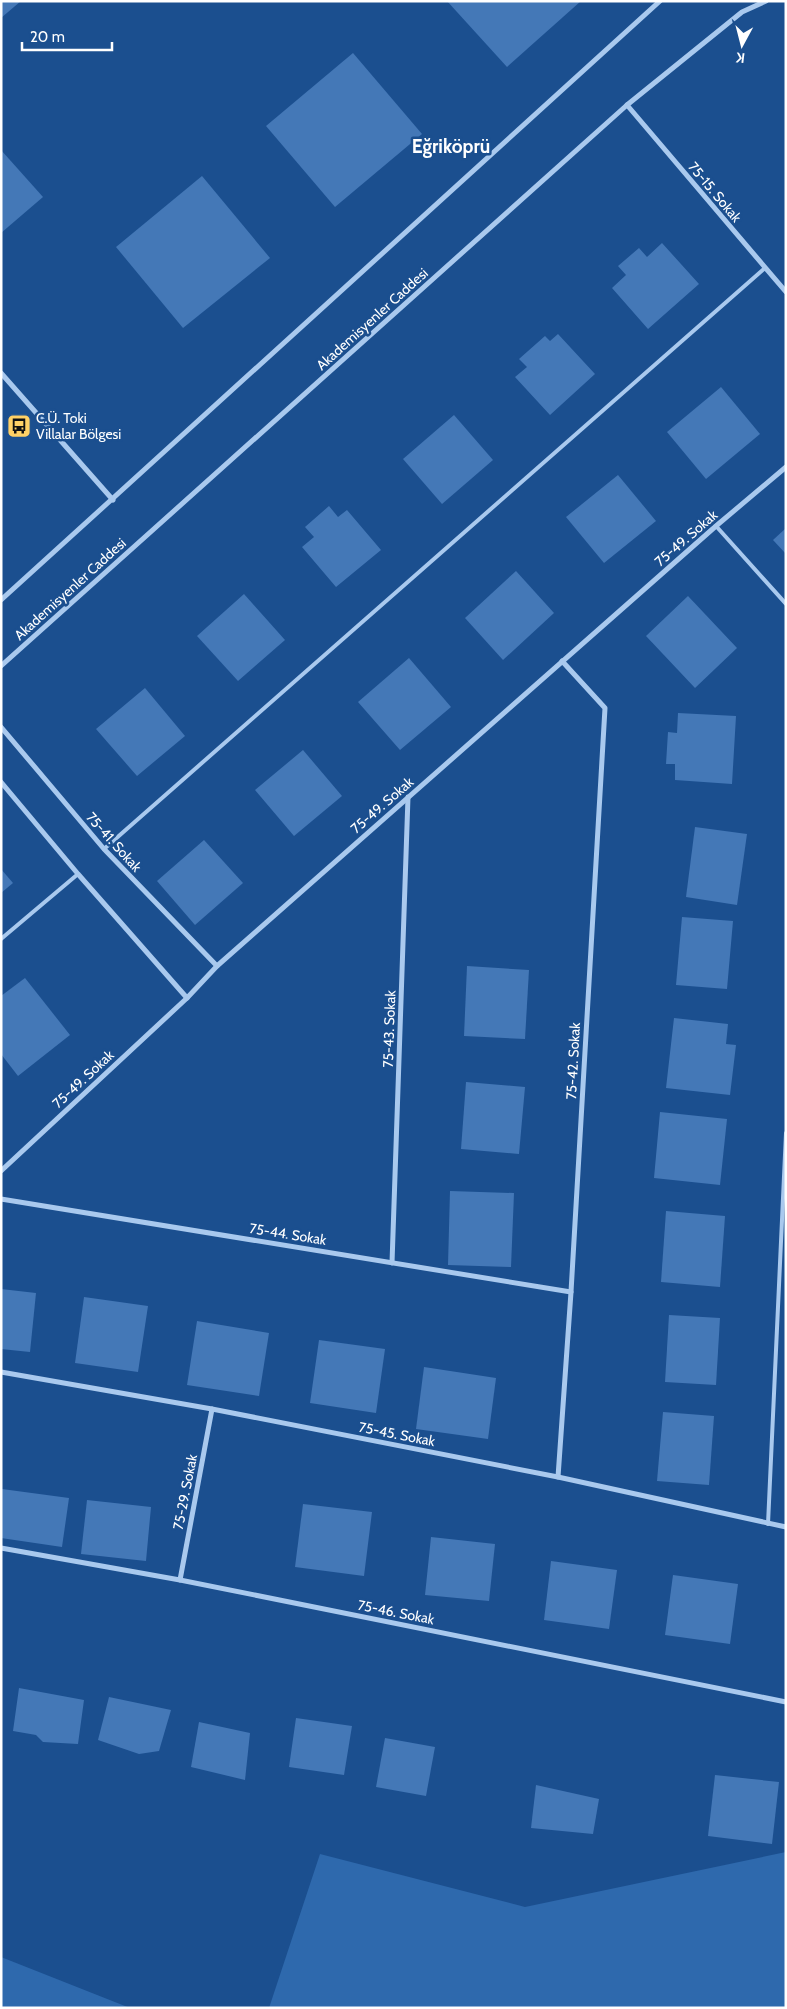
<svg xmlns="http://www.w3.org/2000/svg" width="787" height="2009" viewBox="0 0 787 2009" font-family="Cabin,sans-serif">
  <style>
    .green { fill: #2e69ad }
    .building { fill: #4478b7 }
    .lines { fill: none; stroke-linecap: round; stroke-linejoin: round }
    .lane { stroke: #a9c9ee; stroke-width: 4 }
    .street { stroke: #a9c9ee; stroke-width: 5 }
    .labels { text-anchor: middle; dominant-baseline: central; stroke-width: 5; stroke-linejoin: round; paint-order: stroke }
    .street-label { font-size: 14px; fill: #fff; stroke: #1b4f8f }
    .poi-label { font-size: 14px; fill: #fff; stroke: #1b4f8f; text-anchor: start }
    .district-label { font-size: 19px; font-weight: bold; fill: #fff; stroke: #1b4f8f }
  </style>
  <rect width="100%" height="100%" fill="#1b4f8f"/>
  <!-- green -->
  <g class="green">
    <path d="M786,1852V2008H269L320,1854L525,1907Z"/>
    <path d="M1,1957L130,2008H1Z"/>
  </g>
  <!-- building -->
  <g class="building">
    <path d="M1,1H21L1,18Z"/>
    <path d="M447,1H581L507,67Z"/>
    <path d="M353,53L422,134L335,207L266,126Z"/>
    <path d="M1,150L43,197L1,233Z"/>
    <path d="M202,176L270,258L183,328L116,247Z"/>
    <path d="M662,243L699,284L648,329L612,288L626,275L618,266L639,248L647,257Z"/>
    <path d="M558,334L595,374L550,415L515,377L527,367L519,359L545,336L550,341Z"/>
    <path d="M721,387L760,434L706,479L667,432Z"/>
    <path d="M454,415L493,460L442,504L403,459Z"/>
    <path d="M618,475L656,521L604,563L566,517Z"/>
    <path d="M329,506L338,517L347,510L381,550L336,587L302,547L314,537L305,527Z"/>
    <path d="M786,528V554L773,540Z"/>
    <path d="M516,571L554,613L503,660L465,618Z"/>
    <path d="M244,594L285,640L238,681L197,636Z"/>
    <path d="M688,596L737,648L695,688L646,636Z"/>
    <path d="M409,658L451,707L400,750L358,702Z"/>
    <path d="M145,688L185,736L137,776L96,729Z"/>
    <path d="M678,713L736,716L732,784L675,780V764H666L668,732L677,733Z"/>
    <path d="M303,750L342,796L294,836L255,790Z"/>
    <path d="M695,827L747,834L737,905L686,897Z"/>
    <path d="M204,840L243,883L195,925L157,881Z"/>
    <path d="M1,869L13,883L1,893Z"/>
    <path d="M682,917L733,921L727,989L676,985Z"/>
    <path d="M467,966L529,970L525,1039L464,1036Z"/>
    <path d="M25,978L70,1035L18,1076L1,1054V996Z"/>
    <path d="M674,1018L728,1024L726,1044L736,1045L730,1095L666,1088Z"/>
    <path d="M466,1082L525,1087L519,1154L461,1149Z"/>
    <path d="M660,1112L727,1119L720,1185L654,1178Z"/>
    <path d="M450,1191L514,1193L511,1267L448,1265Z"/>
    <path d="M666,1211L725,1216L720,1287L661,1282Z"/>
    <path d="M1,1289L36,1293L30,1352L1,1349Z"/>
    <path d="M84,1297L148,1306L138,1372L75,1363Z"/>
    <path d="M669,1315L720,1318L716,1385L665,1382Z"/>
    <path d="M197,1321L269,1333L259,1396L187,1385Z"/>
    <path d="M319,1340L385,1349L376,1413L310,1403Z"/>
    <path d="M424,1367L496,1378L488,1439L416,1429Z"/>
    <path d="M663,1412L714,1416L709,1485L657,1481Z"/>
    <path d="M2,1489L69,1498L62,1547L1,1538Z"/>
    <path d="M87,1500L151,1507L146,1561L81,1554Z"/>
    <path d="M303,1504L372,1512L364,1576L295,1567Z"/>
    <path d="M431,1537L495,1544L489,1601L425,1595Z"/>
    <path d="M551,1561L617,1570L609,1629L544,1620Z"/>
    <path d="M673,1575L738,1584L730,1644L665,1635Z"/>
    <path d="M19,1688L84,1700L78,1744L43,1742L36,1735L13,1731Z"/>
    <path d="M109,1697L171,1710L159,1751L139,1754L98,1740Z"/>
    <path d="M296,1718L352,1726L344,1775L289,1767Z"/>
    <path d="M199,1722L250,1733L245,1780L191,1767Z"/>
    <path d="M385,1738L435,1747L426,1796L376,1787Z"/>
    <path d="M715,1775L779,1782L772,1844L708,1836Z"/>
    <path d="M536,1785L599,1799L593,1834L531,1828Z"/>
  </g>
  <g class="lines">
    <!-- lane -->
    <g class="lane">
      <path d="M716,526L786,604"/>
      <path d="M104,849L765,268"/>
      <path d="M1,939L78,874"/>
      <path d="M768,1524L786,1133"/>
    </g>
    <!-- street -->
    <g class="street">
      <path d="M627,105L786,292"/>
      <path d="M1,373L113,500"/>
      <path d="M1,600L660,1"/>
      <path d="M1,666L627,105L742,12L766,1"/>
      <path d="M1,727L104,849L217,966"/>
      <path d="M1,782L78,874L187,998"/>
      <path d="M1,1171L187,998L217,966L716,526L786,467"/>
      <path d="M1,1199L571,1292"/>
      <path d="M392,1263L408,797"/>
      <path d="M1,1372L212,1409L558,1477L786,1527"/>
      <path d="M558,1477L571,1292L605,708L562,661"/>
      <path d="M1,1548L180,1580L786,1702"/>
      <path d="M180,1580L212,1409"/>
    </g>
  </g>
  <!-- icons -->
  <defs>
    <g id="bus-square" transform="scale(1.25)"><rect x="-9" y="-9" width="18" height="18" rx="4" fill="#ffd166" stroke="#1b4f8f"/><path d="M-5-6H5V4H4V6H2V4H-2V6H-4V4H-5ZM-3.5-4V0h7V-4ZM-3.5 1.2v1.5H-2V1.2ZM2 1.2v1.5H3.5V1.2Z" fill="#111"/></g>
  </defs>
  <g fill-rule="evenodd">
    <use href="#bus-square" x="19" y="426"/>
  </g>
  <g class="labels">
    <!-- street labels -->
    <g class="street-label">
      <text transform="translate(715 192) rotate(50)">75-15. Sokak</text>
      <text transform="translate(372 319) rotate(-42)">Akademisyenler Caddesi</text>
      <text transform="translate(686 538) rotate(-41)">75-49. Sokak</text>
      <text transform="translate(70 589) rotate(-42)">Akademisyenler Caddesi</text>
      <text transform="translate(382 805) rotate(-41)">75-49. Sokak</text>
      <text transform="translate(114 842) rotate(48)">75-41. Sokak</text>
      <text transform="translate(389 1029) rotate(-88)">75-43. Sokak</text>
      <text transform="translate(573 1061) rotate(-87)">75-42. Sokak</text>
      <text transform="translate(83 1079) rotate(-43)">75-49. Sokak</text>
      <text transform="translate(288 1234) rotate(9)">75-44. Sokak</text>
      <text transform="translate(397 1434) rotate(11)">75-45. Sokak</text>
      <text transform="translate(185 1492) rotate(-79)">75-29. Sokak</text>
      <text transform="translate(396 1612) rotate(11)">75-46. Sokak</text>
    </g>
    <!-- poi labels -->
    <g class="poi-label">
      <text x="36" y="418">C.Ü. Toki<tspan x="36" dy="16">Villalar Bölgesi</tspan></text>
    </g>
    <!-- district labels -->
    <g class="district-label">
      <text x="451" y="146">Eğriköprü</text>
    </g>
  </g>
  <!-- border -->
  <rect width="787" height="2009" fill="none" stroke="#ffffff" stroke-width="5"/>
  <!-- north arrow -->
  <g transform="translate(742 45) rotate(187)" stroke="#1b4f8f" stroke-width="4" paint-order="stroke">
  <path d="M0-4L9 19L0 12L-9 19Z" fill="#ffffff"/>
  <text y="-8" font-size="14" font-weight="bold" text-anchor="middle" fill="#ffffff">K</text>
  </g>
  <!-- scale -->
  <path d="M22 42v8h90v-8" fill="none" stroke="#ffffff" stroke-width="2.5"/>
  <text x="30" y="42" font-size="15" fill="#ffffff" stroke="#1b4f8f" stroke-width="4" paint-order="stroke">20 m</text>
</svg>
